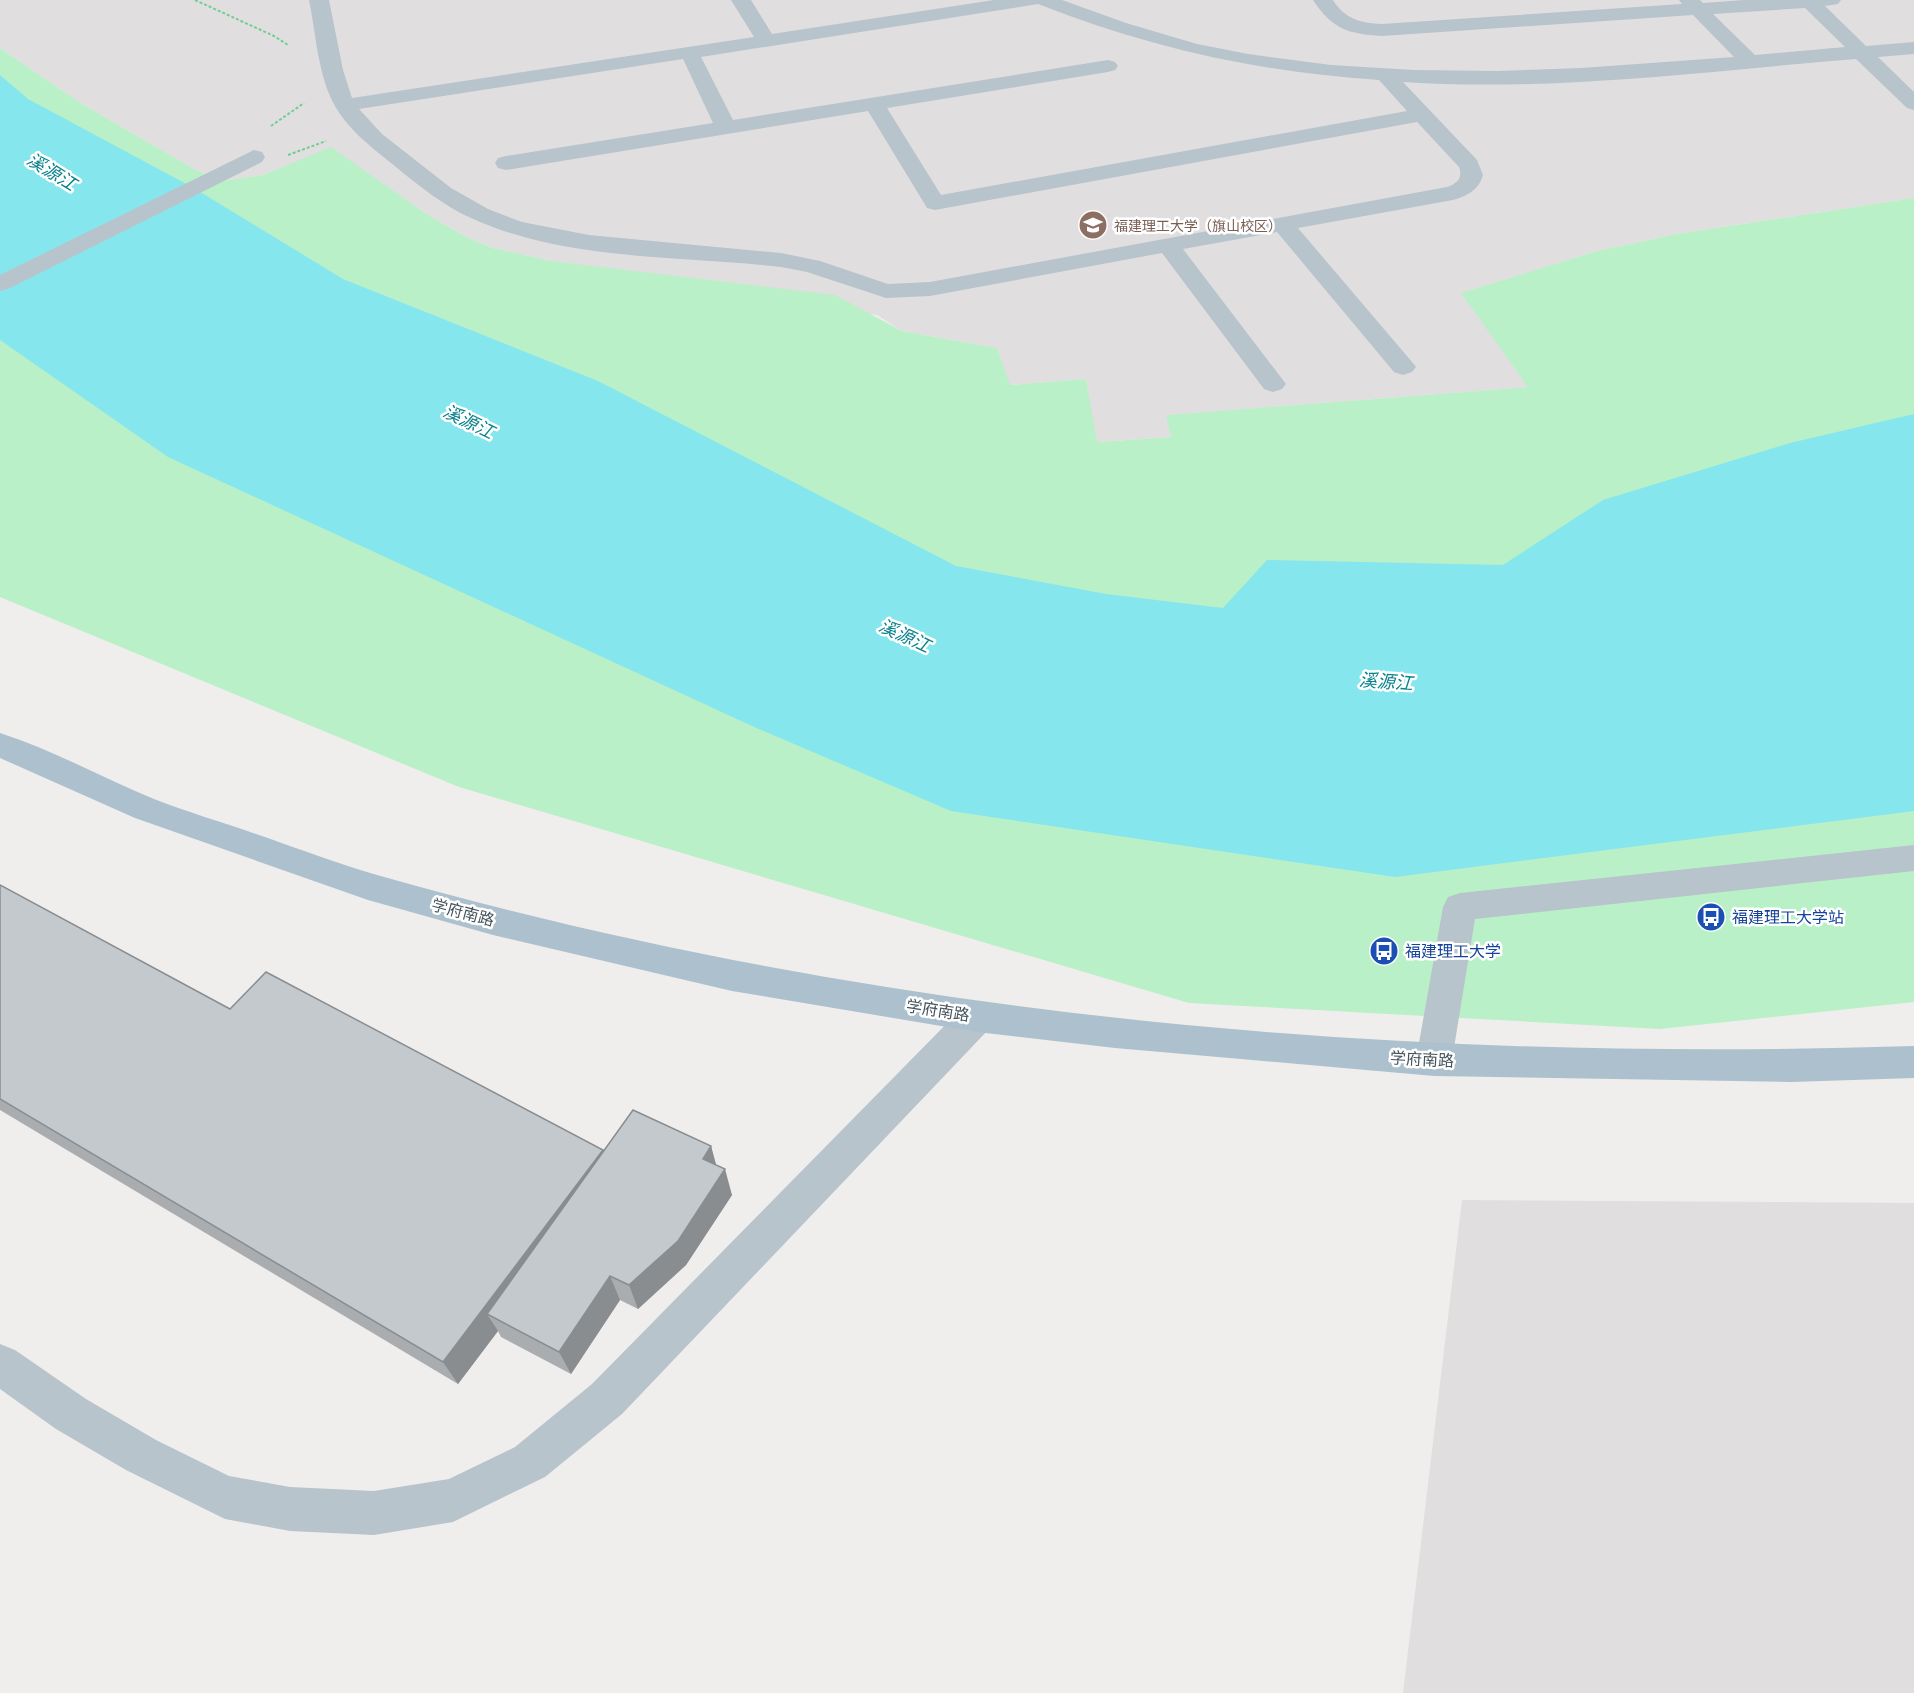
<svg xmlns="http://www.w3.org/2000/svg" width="1914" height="1693" viewBox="0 0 1914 1693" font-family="'Noto Sans','Noto Sans SC',sans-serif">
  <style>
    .education { fill: #e1dedf }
    .green { fill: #b9f0c7 }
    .water { fill: #85e6ee }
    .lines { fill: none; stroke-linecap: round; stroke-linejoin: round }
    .path { stroke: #70ce94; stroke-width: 2; stroke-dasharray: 3 2; stroke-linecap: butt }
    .minor { fill: #b8c4cb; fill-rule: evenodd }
    .major { fill: #acc1cd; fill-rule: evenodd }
    .wall { fill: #a9adb0 }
    .shaded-wall { fill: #898d90 }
    .building { fill: #c4c9cd; stroke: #898d90; stroke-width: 1.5 }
    .labels { text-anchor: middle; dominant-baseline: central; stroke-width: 5; stroke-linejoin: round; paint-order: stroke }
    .far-education-label { font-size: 14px; fill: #785e54; stroke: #fff; text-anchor: start }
    .street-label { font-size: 16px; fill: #45535b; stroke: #fff }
    .transit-label { font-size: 16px; fill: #164399; stroke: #fff; text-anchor: start }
    .water-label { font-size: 18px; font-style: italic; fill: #0a828c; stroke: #fff }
  </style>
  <rect width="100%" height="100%" fill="#f0eded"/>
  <!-- education -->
  <g class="education">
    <path d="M0,0H1914V198L1677,234L1597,251L1462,293L1529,387L1167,415L1171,437L1096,442L1086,379L1009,385L997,348L902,331L877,315L551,261L493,248L468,238L428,215L331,148L263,175L222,181L196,170L82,104L0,48Z"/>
    <path d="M1462,1200L1914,1203V1693H1403Z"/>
  </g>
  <!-- green -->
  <path class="green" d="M0,48L82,104L196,170L222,181L263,175L331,147L428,215L468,238L493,248L551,261L835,295L902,331L997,348L1010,385L1086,379L1097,442L1171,437L1166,415L1528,387L1461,293L1597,251L1677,234L1914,198V1002L1660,1029L1189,1003L459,787L0,597Z"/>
  <!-- water -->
  <path class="water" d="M0,75L28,99L192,187L343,279L598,381L956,566L1106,594L1223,608L1267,560L1503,565L1603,500L1790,443L1914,414V811L1395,877L951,811L752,726L168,457L0,340Z"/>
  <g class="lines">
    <!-- path -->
    <g class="path">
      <path d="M195,0L274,36L288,45"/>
      <path d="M271,126L304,103"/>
      <path d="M288,155L326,141"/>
    </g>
    <!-- minor -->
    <g class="minor">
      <path d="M309,0H329L343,70L352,98L754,37L731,0H751L772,34L994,0H1062L1126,23L1197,44L1248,54L1331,65L1414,70L1497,71L1581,68L1734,57L1693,15L1382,36C1348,34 1332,29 1313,0H1333C1345,19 1360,23 1382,24L1682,4L1679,0H1700L1703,3L1744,0H1841L1838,4L1825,6L1866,46L1914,42V54L1878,57L1914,92V110L1907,108L1856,59C1706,71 1554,92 1403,82L1477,160L1483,175C1479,190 1467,196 1453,200L1298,228L1412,362L1416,367L1412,372L1403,375L1394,372L1277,232L1183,249L1286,384L1282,389L1273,392L1264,389L1162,253L930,296L886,298L807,272L781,267C679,255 567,262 471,218C444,206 419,186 396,167C374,149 349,131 335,106C318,76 316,34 309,0ZM1038,4C1150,48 1258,72 1379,80L1407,111L941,195L887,108L1108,72L1115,70L1118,66L1115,62L1108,60L733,120L701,57ZM1805,8L1845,47L1755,55L1713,14ZM683,59L713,123L506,156L498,158L495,163L498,168L506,170L868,111L924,203L927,208L935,210L1417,122L1459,167C1463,179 1457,183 1447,187L930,282L888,284L820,261L781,253L589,235L522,222L488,209L451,188L382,134L359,109Z"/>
      <path d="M254,150L262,152L265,157L262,162L8,289L0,291V275Z"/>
      <path d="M1914,845V871L1475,919L1452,1060L1447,1071L1434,1076L1421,1071L1416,1060L1443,907L1448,897L1460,893Z"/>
      <path d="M977,1002L990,1006L995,1017L990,1028L622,1414L545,1477L453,1522L374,1535L290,1531L225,1519L126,1470L56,1429L0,1389V1344L15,1350L86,1399L156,1440L229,1476L290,1487L374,1491L449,1479L515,1447L592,1384L964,1006Z"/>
    </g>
    <!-- major -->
    <path class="major" d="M0,733C53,750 103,778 154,799C190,813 228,824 265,837C302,850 339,864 377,875C875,1017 1397,1063 1914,1046V1078L1791,1082L1434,1076L1115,1048L977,1032L732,991L493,935L368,900L135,818L0,758Z"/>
  </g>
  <!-- wall -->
  <path class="wall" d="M0,885L230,1009L603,1150V1151L711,1146L716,1165L732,1195L686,1265L638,1309L620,1300L571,1374L501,1337L498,1331L458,1384L0,1110Z"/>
  <!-- shaded-wall -->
  <g class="shaded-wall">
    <path d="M711,1146L718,1172L703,1159Z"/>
    <path d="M603,1150L613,1176L487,1314L498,1331L458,1384L443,1362Z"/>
    <path d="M725,1169L732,1195L686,1265L638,1309L629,1285Z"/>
    <path d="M610,1276L620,1300L571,1374L559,1352Z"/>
  </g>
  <!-- building -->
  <g class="building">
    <path d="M0,885L230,1009L266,972L603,1150L443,1362L0,1099Z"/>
    <path d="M633,1110L711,1146L703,1159L725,1169L678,1241L629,1285L610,1276L559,1352L487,1314Z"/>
  </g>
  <!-- icons -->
  <defs>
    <g id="university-disc" transform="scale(1.5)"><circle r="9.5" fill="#8d6e63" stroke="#fff"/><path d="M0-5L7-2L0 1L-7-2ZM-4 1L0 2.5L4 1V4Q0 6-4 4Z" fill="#fff"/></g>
    <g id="bus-disc" transform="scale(1.5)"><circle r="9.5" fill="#1a4fb4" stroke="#fff"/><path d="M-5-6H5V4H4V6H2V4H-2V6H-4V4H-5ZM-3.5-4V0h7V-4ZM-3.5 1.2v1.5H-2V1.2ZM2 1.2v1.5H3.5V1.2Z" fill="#fff"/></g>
  </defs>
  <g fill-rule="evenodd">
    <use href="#university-disc" x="1093" y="225"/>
    <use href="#bus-disc" x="1711" y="917"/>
    <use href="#bus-disc" x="1384" y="951"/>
  </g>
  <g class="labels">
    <!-- far-education labels -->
    <g class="far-education-label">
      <text x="1114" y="225">福建理工大学（旗山校区）</text>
    </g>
    <!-- street labels -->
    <g class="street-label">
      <text transform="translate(463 912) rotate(15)">学府南路</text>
      <text transform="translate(938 1010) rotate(9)">学府南路</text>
      <text transform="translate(1422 1059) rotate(3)">学府南路</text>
    </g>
    <!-- transit labels -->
    <g class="transit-label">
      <text x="1732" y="917">福建理工大学站</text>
      <text x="1405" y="951">福建理工大学</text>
    </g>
    <!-- water labels -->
    <g class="water-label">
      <text transform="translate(52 171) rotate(32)">溪源江</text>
      <text transform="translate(469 421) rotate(26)">溪源江</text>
      <text transform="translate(905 635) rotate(25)">溪源江</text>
      <text transform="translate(1386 681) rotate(4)">溪源江</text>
    </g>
  </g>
</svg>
